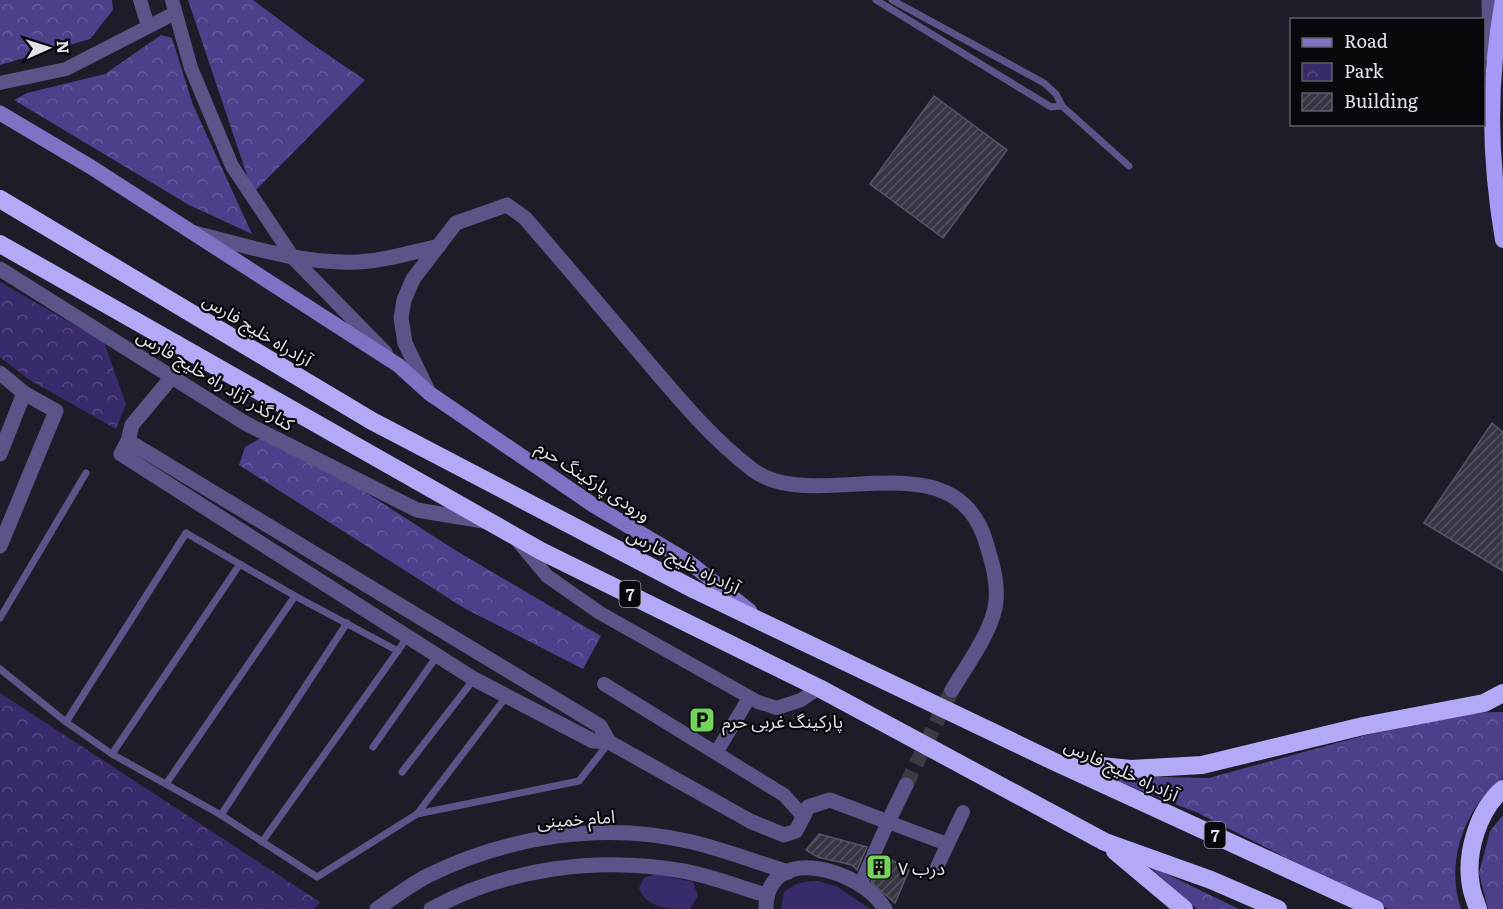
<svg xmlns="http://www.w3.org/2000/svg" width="1503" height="909" viewBox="0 0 1503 909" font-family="Literata,'Noto Sans Arabic',serif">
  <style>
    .green { fill: #392a6c }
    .forest { fill: url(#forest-crowns) }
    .park { fill: url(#park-crowns) }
    .building { fill: url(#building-hatch); stroke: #575665; stroke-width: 1.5 }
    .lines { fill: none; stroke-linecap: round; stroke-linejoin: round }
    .tertiary-tunnel { stroke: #3b3a45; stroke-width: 15; stroke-dasharray: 15 8; stroke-linecap: butt }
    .service { stroke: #5b5488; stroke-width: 7 }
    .minor { stroke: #5b5488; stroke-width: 14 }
    .tertiary { stroke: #5b5488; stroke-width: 15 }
    .secondary { stroke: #7f72c5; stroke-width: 15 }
    .trunk { stroke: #a69af6; stroke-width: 16 }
    .motorway { stroke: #b3aaf7; stroke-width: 18 }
    .labels { text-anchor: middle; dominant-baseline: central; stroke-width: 4.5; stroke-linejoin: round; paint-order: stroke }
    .shield { fill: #07070c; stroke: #a1a0a8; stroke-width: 1.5 }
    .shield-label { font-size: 16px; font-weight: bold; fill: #e3e2eb }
    .street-label { font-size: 18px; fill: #e3e2eb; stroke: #07070c }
    .poi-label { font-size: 18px; fill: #e3e2eb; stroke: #07070c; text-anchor: start }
  </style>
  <defs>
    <pattern id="forest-crowns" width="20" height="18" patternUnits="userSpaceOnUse" patternTransform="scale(1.5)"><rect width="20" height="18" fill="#4e3f8b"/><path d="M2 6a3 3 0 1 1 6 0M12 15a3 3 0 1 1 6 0" fill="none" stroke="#675a9c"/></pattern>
    <pattern id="park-crowns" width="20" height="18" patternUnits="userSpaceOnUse" patternTransform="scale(1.5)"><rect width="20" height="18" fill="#392a6c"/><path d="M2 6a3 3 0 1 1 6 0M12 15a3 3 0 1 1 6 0" fill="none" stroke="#564981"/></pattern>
    <pattern id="building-hatch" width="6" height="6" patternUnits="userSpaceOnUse" patternTransform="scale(1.5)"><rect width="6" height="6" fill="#373543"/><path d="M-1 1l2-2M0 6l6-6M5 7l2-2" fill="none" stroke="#54525e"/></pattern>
  </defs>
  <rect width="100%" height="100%" fill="#1d1c28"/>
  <!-- green -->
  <g class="green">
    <path d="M656,874L693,882L698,896L690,909C671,909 646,909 639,888L644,878Z"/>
    <path d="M818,881L838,887L870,909H781L784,892C795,883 804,881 818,881Z"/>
  </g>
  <!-- forest -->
  <g class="forest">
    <path d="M0,0H112L113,10L90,39L0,65Z"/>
    <path d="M188,0H253L312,44L365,80L253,193Z"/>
    <path d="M161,35L172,38L193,105L252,234L189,205L14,100L27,93L105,74Z"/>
    <path d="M261,438L320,463L455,550L601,636L583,669L464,608L239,465L245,447Z"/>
    <path d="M1503,712V778C1464,807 1445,863 1461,909H1388L1198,813L1104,776L1209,778L1392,728L1461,713Z"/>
    <path d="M1503,815V909H1488L1479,873L1490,831Z"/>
    <path d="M1146,864L1239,909H1197Z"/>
  </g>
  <!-- park -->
  <g class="park">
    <path d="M0,282L104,342L126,404L116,429L28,379L0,357Z"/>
    <path d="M0,693L320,902L314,909H0Z"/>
  </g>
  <!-- building -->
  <g class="building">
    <path d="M934,96L1007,150L943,238L870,184Z"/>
    <path d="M1492,423L1503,432V571L1424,523Z"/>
    <path d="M819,834L867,847L857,870L852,865L818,857L806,850Z"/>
    <path d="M883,855L909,870L895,903L871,882Z"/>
  </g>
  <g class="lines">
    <!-- tertiary-tunnel -->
    <path class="tertiary-tunnel" d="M906,785L952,690"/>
    <!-- service -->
    <g class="service">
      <path d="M876,0L1051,107L1062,106L1056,94L1044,83L892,0"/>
      <path d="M1062,106L1129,166"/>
      <path d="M0,618L86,473"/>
      <path d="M0,669L66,722L112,754L221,815L317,877L417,814L579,781L608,744"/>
      <path d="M66,722L186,533L295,596L398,651"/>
      <path d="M373,747L437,656"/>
      <path d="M112,754L240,564"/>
      <path d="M402,772L474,679"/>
      <path d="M166,784L295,596"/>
      <path d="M417,814L506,697"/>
      <path d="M221,815L347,623"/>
      <path d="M262,842L407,638"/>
    </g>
    <!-- minor -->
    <g class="minor">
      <path d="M140,0L148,26"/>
      <path d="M172,0L191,68L232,166L294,259L386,353"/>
      <path d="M0,83L66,69L175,13"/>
      <path d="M518,541L547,576L600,613L758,702L777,708L801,700L819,688"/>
      <path d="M604,684L784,795L804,817"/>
      <path d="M716,753L749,698"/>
      <path d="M937,867L963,812"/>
      <path d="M861,883L888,822L947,844"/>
    </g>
    <!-- tertiary -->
    <g class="tertiary">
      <path d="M1489,0L1490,54"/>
      <path d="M195,233C249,247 302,264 358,262C385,261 412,252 439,246"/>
      <path d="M0,269L245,423L417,510L483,521"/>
      <path d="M0,373L24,393L56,411L0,546"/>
      <path d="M429,393L405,343L401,318L404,300L413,279L456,223L507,205L525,218C561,260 598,303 634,346C671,389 707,435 753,470C814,516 951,436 985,539C991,559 998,579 996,601C994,629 966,666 952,690"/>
      <path d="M128,441L132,425L172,377"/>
      <path d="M0,454L24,393"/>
      <path d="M609,742L600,726L128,441L121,454L474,679L593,741L609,742L750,821L784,835L796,831L808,807L830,800L888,822L906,785"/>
      <path d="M377,909C393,898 410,885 427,876C508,836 603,821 692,842C725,850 756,862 788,872"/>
      <path d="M431,909C507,868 598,856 683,871C711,876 739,887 766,895"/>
      <path d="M766,909C766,841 861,869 885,909"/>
    </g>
    <!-- secondary -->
    <path class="secondary" d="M0,113L91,167L398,365L429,393L593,505L689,562L750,611"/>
    <!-- trunk -->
    <path class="trunk" d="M1503,0C1488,82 1489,157 1503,240"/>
    <!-- motorway -->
    <g class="motorway">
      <path d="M0,199L372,421L695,590L1055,762L1375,909"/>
      <path d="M0,244L541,551L819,688L1105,842L1211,880L1278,909"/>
      <path d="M1070,763L1131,769L1202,765L1363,726L1484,703L1503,693"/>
      <path d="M1115,851L1184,909"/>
      <path d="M1478,909C1476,902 1472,894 1471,886C1465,854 1478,810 1503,789"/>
    </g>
  </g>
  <!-- icons -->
  <defs>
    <g id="parking-square" transform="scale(1.35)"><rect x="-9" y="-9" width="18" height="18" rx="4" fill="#75d25b" stroke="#07070c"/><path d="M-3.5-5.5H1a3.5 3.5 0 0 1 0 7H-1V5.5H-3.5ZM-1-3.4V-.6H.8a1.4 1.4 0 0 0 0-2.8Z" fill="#111"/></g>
    <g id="building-square" transform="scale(1.35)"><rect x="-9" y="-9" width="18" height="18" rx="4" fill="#75d25b" stroke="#07070c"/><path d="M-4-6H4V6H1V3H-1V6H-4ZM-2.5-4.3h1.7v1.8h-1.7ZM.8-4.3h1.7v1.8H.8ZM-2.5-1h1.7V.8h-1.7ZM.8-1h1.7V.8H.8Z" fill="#111"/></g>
  </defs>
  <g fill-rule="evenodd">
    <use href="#parking-square" x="702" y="720"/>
    <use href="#building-square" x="879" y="867"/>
  </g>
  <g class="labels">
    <!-- shield labels -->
    <g class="shield">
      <rect x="619.5" y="581" width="21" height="26" rx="4.5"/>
      <rect x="1204.5" y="822" width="21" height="26" rx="4.5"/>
    </g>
    <g class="shield-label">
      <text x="630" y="594">7</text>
      <text x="1215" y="835">7</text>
    </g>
    <!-- street labels -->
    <g class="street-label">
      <text transform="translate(258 329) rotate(31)">آزادراه خلیج فارس</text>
      <text transform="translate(216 379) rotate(31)">کنارگذر آزاد راه خلیج فارس</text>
      <text transform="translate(594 480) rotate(33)">ورودی پارکینگ حرم</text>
      <text transform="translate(684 560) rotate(27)">آزادراه خلیج فارس</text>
      <text transform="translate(1122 769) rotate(25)">آزادراه خلیج فارس</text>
      <text transform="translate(576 818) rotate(-4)">امام خمینی</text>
    </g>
    <!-- poi labels -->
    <g class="poi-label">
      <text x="722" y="720">پارکینگ غربی حرم</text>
      <text x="898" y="867">درب ۷</text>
    </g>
  </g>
  <!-- legend -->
  <rect x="1290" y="18" width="195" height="108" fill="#07070c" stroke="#5f5f65" stroke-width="1.5"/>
  <rect x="1302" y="38" width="30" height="9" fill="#7f72c5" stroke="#5f5f65" stroke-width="1.5"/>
  <text x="1344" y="48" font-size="18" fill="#e3e2eb">Road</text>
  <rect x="1302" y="63" width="30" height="18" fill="url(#park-crowns)" stroke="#5f5f65" stroke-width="1.5"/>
  <text x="1344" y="78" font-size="18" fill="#e3e2eb">Park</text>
  <rect x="1302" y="93" width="30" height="18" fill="url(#building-hatch)" stroke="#5f5f65" stroke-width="1.5"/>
  <text x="1344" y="108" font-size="18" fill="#e3e2eb">Building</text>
  <!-- north arrow -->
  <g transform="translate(48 48) rotate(87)" stroke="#07070c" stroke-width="4.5" paint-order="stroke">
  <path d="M0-4.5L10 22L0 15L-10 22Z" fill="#e3e2eb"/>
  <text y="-9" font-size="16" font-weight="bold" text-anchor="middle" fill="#e3e2eb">N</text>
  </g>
</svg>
